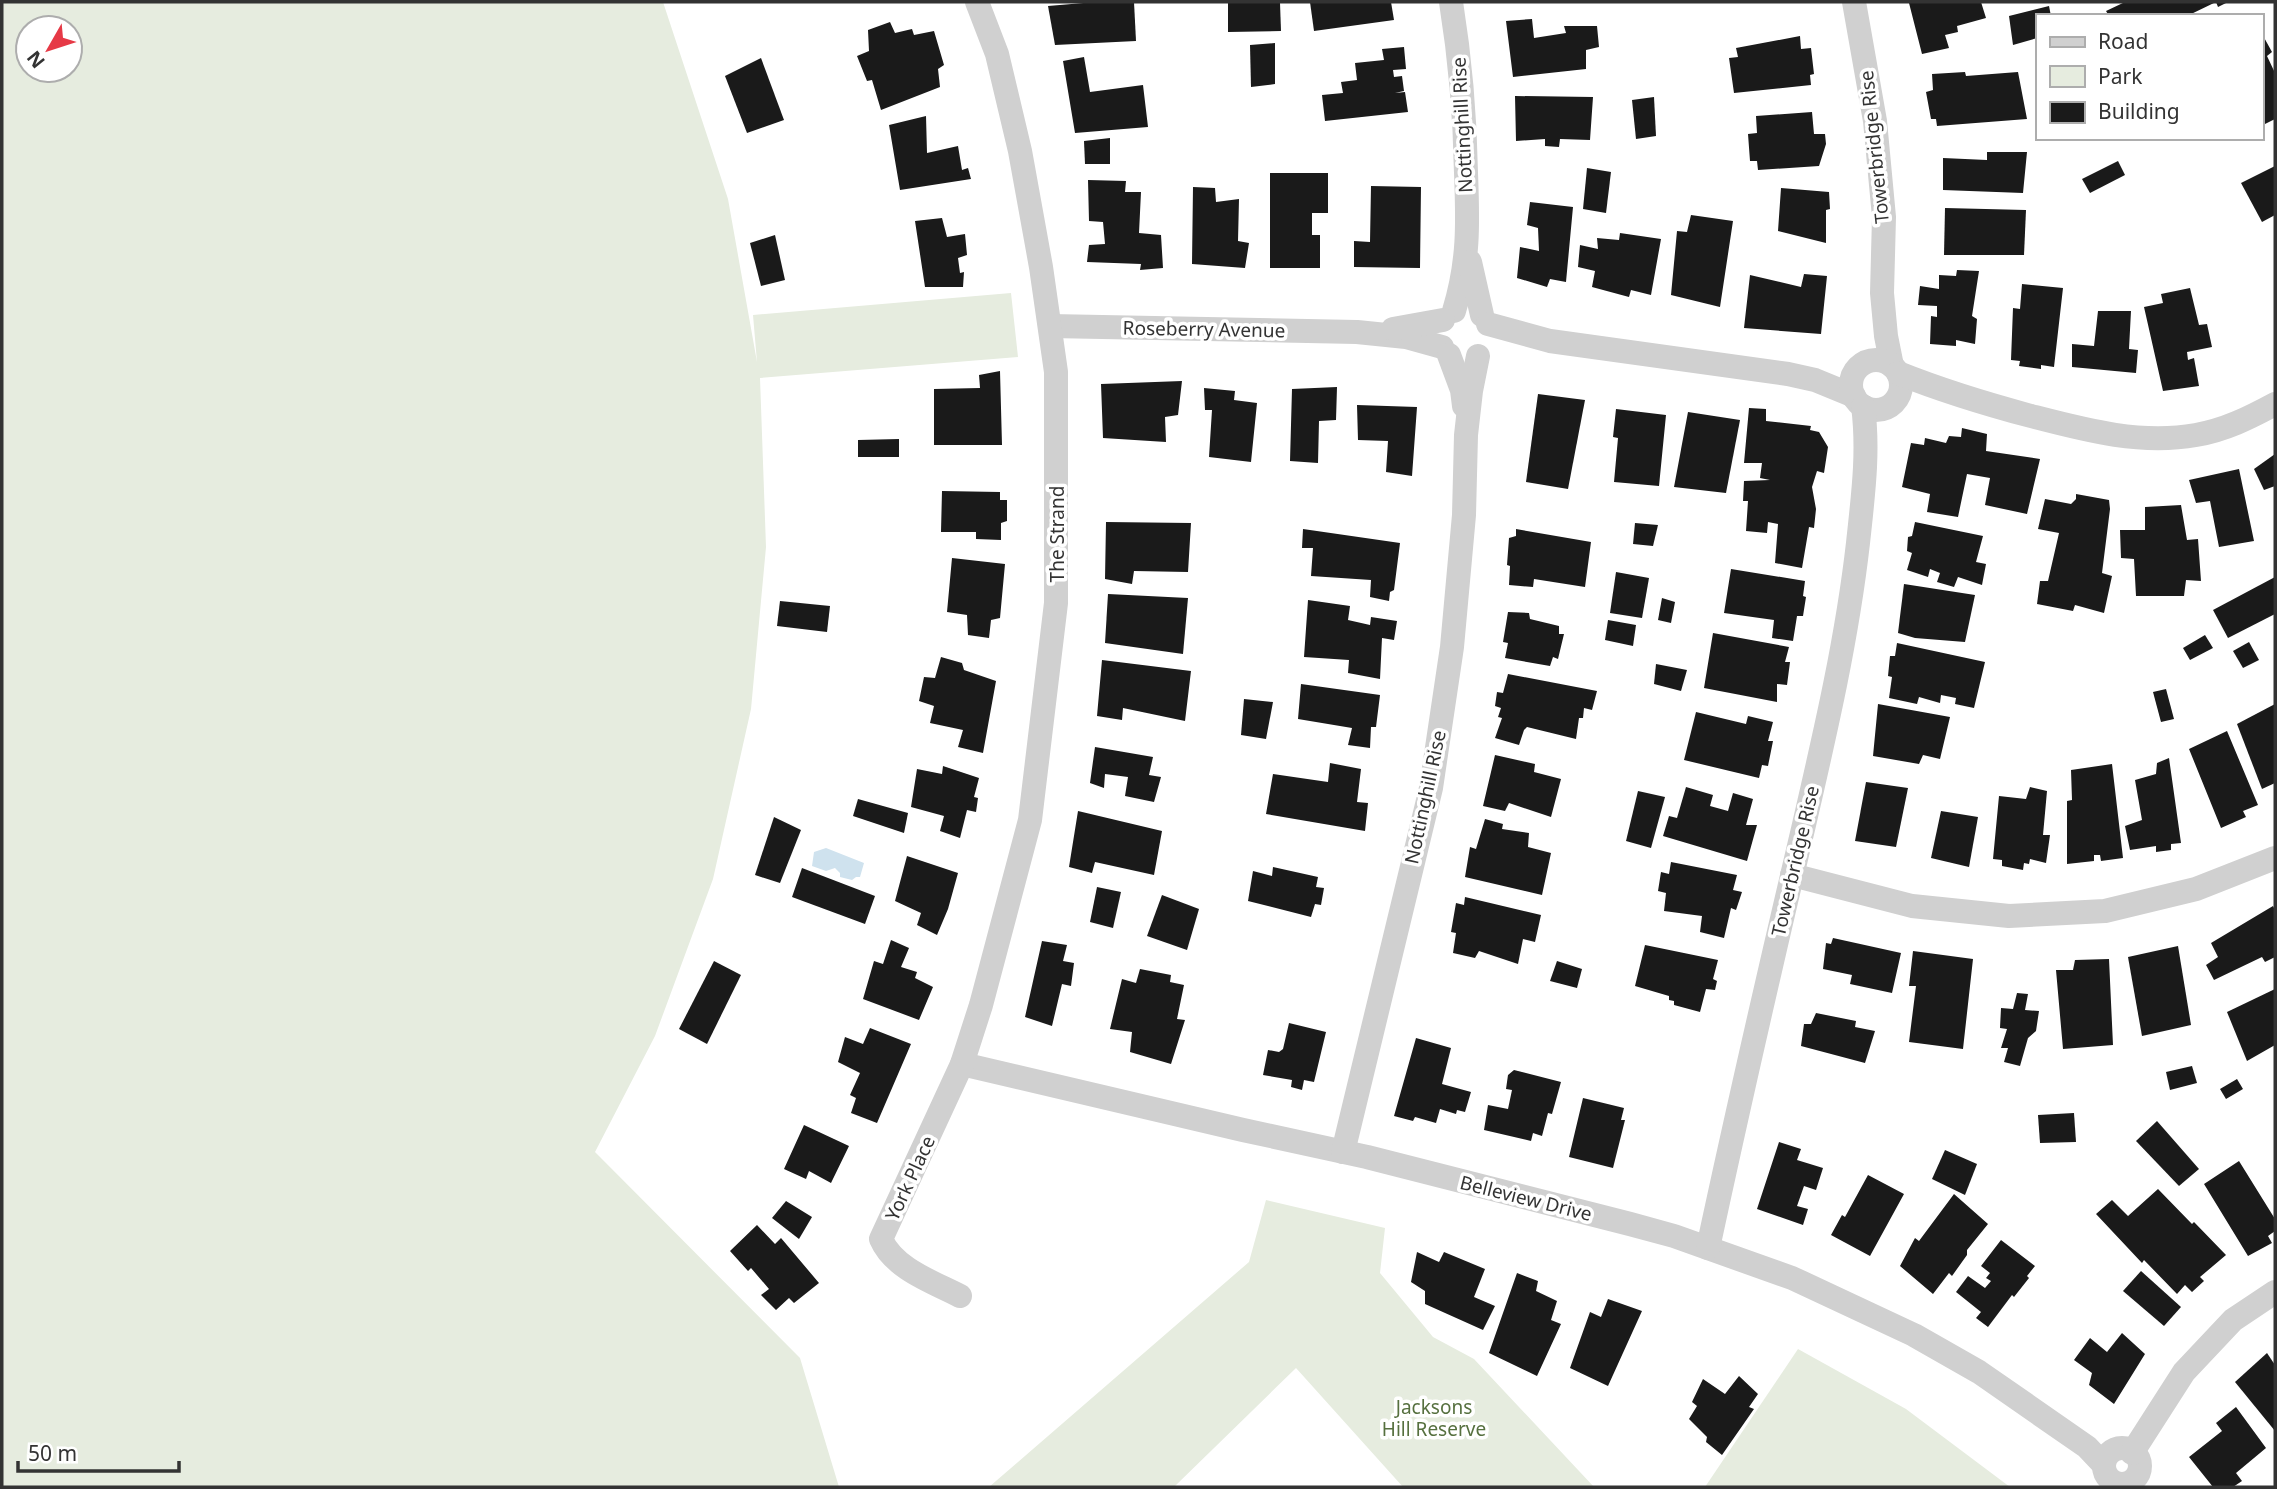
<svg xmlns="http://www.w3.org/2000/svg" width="2277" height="1489" viewBox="0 0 2277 1489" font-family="'Noto Sans',sans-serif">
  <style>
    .green { fill: #e6ecdf; fill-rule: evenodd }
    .water { fill: #cfe2ee }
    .building { fill: #1a1a1a }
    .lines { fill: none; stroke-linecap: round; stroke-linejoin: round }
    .street { stroke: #d0d0d0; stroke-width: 24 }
    .labels { text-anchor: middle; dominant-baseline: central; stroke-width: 7; stroke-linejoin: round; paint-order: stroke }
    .street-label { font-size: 19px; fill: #333; stroke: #fff }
    .park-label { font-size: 19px; fill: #56703f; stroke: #fff }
  </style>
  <rect width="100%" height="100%" fill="#fff"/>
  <!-- green -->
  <g class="green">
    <path d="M2,2H663L728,199L757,362L753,315L1011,293L1018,357L760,378L766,547L751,709L713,879L655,1036L595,1152L800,1358L839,1487H2ZM28,28H70V70H28Z"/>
    <path d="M1266,1200L1385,1228L1380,1273L1433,1337L1474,1359L1594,1487H1403L1296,1368L1174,1487H989L1249,1262Z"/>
    <path d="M1798,1349L1906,1409L2010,1487H1705Z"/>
  </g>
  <!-- water -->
  <path class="water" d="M826,848L864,863L860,877H856L852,880L840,877V873L835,868L826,871L812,866L814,852Z"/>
  <!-- building -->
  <g class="building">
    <path d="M1095,2H1134L1136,41L1055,45L1048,6Z"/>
    <path d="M1310,2H1391L1394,20L1314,31Z"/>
    <path d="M1912,2H1981L1986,18L1957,26L1958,32L1945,35L1949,48L1922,54L1909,3Z"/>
    <path d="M2125,2H2228L2218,7L2216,2L2187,16H2109L2106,11Z"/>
    <path d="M1228,3H1280L1281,31L1228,32Z"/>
    <path d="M2049,6L2051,16H2037V38L2013,45L2009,16Z"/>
    <path d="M1532,19L1534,38L1566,33L1564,26H1597L1599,47L1586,50V69L1513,77L1506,21Z"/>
    <path d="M890,22L895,33L912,29L914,35L934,31L944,65L938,69L940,87L881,110L872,80L867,81L857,56L869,51L868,30Z"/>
    <path d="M2261,32L2272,52L2267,56L2275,73V119L2261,126Z"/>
    <path d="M1800,36L1801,49L1811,48L1814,74L1810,75L1811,85L1734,93L1729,58L1738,57L1736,48Z"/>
    <path d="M1275,43V84L1251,87L1250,45Z"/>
    <path d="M1404,47L1406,69L1393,70L1394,77L1402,76L1404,91L1395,93L1405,92L1408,112L1325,121L1322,95L1343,93L1341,82L1357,80L1355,63L1384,60L1382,49Z"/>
    <path d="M1084,57L1090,92L1143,85L1148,127L1075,133L1063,61Z"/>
    <path d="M761,58L784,120L747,133L725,76Z"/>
    <path d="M1965,72L1966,76L2018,72L2027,119L1937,126L1936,119H1931L1926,92L1933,90L1932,74Z"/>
    <path d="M1515,96L1593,97L1590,140L1560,139L1559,147L1545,146V139L1516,141Z"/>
    <path d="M1654,97L1656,136L1636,139L1632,100Z"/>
    <path d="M1812,112L1814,134H1825L1826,144L1819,166L1758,170L1757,161H1750L1748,134L1757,133L1756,116Z"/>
    <path d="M926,116L927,153L958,146L962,170L968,168L971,179L900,190L889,125Z"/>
    <path d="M1110,138V164H1085L1084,141Z"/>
    <path d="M1987,152H2027L2023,193L1943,190V158L1987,160Z"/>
    <path d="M2118,161L2125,175L2090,193L2082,179Z"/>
    <path d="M2275,166V215L2262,222L2241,183Z"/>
    <path d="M1587,168L1611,172L1606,213L1583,209Z"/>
    <path d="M1270,173H1328V213H1312V235H1320V268H1270Z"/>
    <path d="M1088,180L1126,181L1125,192H1141L1139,233L1161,235L1163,268L1140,270L1141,264L1087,262L1089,245L1105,244L1103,222L1089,221Z"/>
    <path d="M1371,186L1421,187L1420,268L1354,267V241L1370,242Z"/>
    <path d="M1193,187L1215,188L1216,202L1239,199L1238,241L1249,243L1245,268L1192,264Z"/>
    <path d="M1781,188L1829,192L1830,209L1826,210V243L1778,231Z"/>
    <path d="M1530,202L1573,207L1566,282L1550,279L1547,287L1517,278L1520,247L1539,251L1538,228L1527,225Z"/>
    <path d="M1945,208L2026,210L2024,255H1944Z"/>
    <path d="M1691,215L1733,221L1720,307L1671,295L1677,231L1687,232Z"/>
    <path d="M942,218L947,237L965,234L967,255L958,258L960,273L964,272L963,287H925L915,221Z"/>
    <path d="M1620,233L1661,239L1651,295L1631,290L1629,297L1592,287L1595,271L1578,267L1580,245L1598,249L1597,238L1619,240Z"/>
    <path d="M775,235L785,280L761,286L750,243Z"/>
    <path d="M1957,270L1979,271L1972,316L1977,319L1975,344L1956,340V346L1930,344L1931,316L1937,317V306L1918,305L1920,286L1939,289V275L1956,276Z"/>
    <path d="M1804,274L1827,276L1821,334L1744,328L1750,275L1801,287Z"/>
    <path d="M2022,284L2063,288L2054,367L2041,365V369L2019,366L2020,361L2011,360L2013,308L2020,309Z"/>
    <path d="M2190,288L2199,325L2207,324L2212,347L2187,352L2188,360L2194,358L2199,386L2163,391L2144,307L2163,303L2161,294Z"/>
    <path d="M2098,311H2131L2129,349L2138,350L2136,373L2072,367V344L2094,346Z"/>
    <path d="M1000,371L1002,445H934V389L980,388L979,375Z"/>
    <path d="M1182,381L1178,415L1165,417L1166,442L1103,438L1101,384Z"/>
    <path d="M1337,387L1336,420L1319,421L1318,463L1290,461L1292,389Z"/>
    <path d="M1204,388L1235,391L1234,400L1257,403L1251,462L1209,457L1212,410H1205Z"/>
    <path d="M1538,394L1585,400L1568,489L1526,482Z"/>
    <path d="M1357,405L1417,407L1412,476L1386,472L1388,441L1358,440Z"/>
    <path d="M1749,408L1766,409V421L1811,426L1810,430L1819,432L1828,447L1824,473L1817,471L1812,487L1816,509L1814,528L1809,527L1802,568L1775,563L1778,524L1768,522L1767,533L1746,531L1748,501H1743L1744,481L1770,480L1760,478L1762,463H1744Z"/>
    <path d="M1616,409L1666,415L1659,486L1614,482L1618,438L1613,437Z"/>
    <path d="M1688,412L1740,420L1726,493L1674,487Z"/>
    <path d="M1962,428L1987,434L1986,451L2040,459L2027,514L1985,505L1990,478L1967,474L1958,517L1927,512L1930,494L1902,487L1911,443L1924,445L1925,438L1946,443L1949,436L1961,437Z"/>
    <path d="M899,439V457H858V440Z"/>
    <path d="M2275,454V486L2264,490L2254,469Z"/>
    <path d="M2239,469L2254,541L2219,547L2210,501L2196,503L2189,480Z"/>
    <path d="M942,491L1000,492V500H1007V521L1001,523V540L976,539V532H941Z"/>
    <path d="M2076,494L2109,500L2110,509L2102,573L2112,576L2104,613L2075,605L2073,611L2037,604L2040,581H2048L2059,533L2038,529L2045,499L2071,504L2076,499Z"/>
    <path d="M2181,505L2187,540L2198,539L2201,581L2186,580L2184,596H2136L2134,559L2121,558L2120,530H2145V507Z"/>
    <path d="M1106,522L1191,523L1188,572L1134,571L1132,584L1105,579Z"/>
    <path d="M1915,522L1983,536L1976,562L1986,564L1982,585L1958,577L1954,587L1937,582L1940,573L1930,569L1928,577L1907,570L1912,553L1907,551L1908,537L1912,536Z"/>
    <path d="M1635,523L1658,525L1653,546L1633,544Z"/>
    <path d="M1303,529L1400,543L1394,590L1390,592L1389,601L1370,597L1371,580L1311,576L1313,548H1302Z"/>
    <path d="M1516,529L1591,542L1585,587L1534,579L1533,587L1509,585L1510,566L1507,565L1509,538L1516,536Z"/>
    <path d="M952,558L1005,564L1000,618L991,620L989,638L968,635L967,615L947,612Z"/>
    <path d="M1731,569L1805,581L1803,596L1806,597L1803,616H1797L1793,641L1772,638L1774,620L1724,613Z"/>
    <path d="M1616,572L1649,578L1642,618L1610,613Z"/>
    <path d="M2275,577V614L2228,638L2213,610Z"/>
    <path d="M1904,584L1975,595L1965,642L1915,638L1898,633Z"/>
    <path d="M1108,594L1188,598L1183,654L1105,643Z"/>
    <path d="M1662,598L1675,602L1671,623L1658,620Z"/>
    <path d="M1308,600L1350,606L1348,620L1370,625L1371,617L1397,621L1394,640L1382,638L1380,679L1348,673L1349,660L1304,657Z"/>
    <path d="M780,601L830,606L827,632L777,626Z"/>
    <path d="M1508,612L1529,613L1530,619L1559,626V634H1564L1558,659L1553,657L1550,666L1505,658L1508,643L1503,642Z"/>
    <path d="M1608,620L1636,625L1633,646L1605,640Z"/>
    <path d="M1713,633L1789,647L1785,662H1790L1787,685L1777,684V702L1704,688Z"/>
    <path d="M2205,635L2213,648L2190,660L2183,648Z"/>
    <path d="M2249,642L2259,660L2243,668L2233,651Z"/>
    <path d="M1897,643L1985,662L1974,708L1955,704L1956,698L1941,695L1940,703L1919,697L1917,704L1889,698L1892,677L1888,676L1890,656H1895Z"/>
    <path d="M941,657L962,663L964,670L996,681L983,753L958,747L963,730L930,723L934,706L919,701L924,677L935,678Z"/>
    <path d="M1102,660L1191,671L1185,721L1123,708L1122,720L1097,716Z"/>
    <path d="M1656,664L1687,670L1681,691L1654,684Z"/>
    <path d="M1508,674L1597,691L1592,710L1584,708L1583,718H1579L1576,739L1527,727L1524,730L1519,745L1495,738L1502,718L1498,717L1501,708L1495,706L1497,692L1503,693Z"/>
    <path d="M1301,684L1380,695L1376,727H1371L1370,748L1348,745L1352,728L1298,719Z"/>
    <path d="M2166,689L2174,719L2161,722L2153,692Z"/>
    <path d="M1244,699L1273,702L1266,739L1241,735Z"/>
    <path d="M1878,704L1950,717L1940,759L1923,755L1919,764L1873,756Z"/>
    <path d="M2275,704V783L2262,789L2237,724Z"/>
    <path d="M1696,712L1746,724L1748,716L1773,722L1768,741H1773L1768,766L1762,765L1759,778L1684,760Z"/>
    <path d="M2227,731L2258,805L2243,811L2246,817L2221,828L2189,749Z"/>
    <path d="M1095,747L1153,757L1149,775L1161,777L1154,802L1125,796L1128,777L1105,774L1104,788L1090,783Z"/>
    <path d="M1495,755L1535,764L1534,772L1561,779L1551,817L1509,803L1505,811L1483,806Z"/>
    <path d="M2169,758L2181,843L2171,844V850L2156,852V846L2130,850L2125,826L2142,820L2135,780L2156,774L2157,763Z"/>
    <path d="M1330,763L1361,769L1357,802L1368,803L1365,831L1266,814L1273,774L1328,782Z"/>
    <path d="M2112,764L2123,858L2101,861L2100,855H2094V861L2067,864V801L2072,800L2071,770Z"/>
    <path d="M943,766L979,778L974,797L978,798L976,812L967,810L960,838L940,831L944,816L911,807L917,769L942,774Z"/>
    <path d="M1866,782L1908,788L1896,847L1855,841Z"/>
    <path d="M1686,787L1713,795L1710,806L1728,811L1733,793L1753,799L1746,825H1757L1747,861L1663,836L1669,816L1677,818Z"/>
    <path d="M2030,787L2047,791L2043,835H2050L2046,863L2030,859L2029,864L2024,863L2023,870L2002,866V860L1993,859L1999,796L2026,799Z"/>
    <path d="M1638,791L1665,797L1651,848L1626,841Z"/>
    <path d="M858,799L908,813L904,833L853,816Z"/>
    <path d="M1078,811L1162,831L1154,875L1095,862L1092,873L1069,867Z"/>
    <path d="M1941,811L1978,817L1969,867L1931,858Z"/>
    <path d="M774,817L801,830L780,883L755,875Z"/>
    <path d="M1485,819L1503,824L1502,829L1529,833L1528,847L1551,853L1542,895L1465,877L1470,847L1476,849Z"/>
    <path d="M907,856L958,873L948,909L937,935L917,925L921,913L895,901Z"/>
    <path d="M1671,862L1737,875L1733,890L1742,892L1736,910L1731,908L1724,938L1700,932L1702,916L1664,911L1666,893L1658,891L1661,872L1669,874Z"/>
    <path d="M1273,867L1318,877L1316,887L1324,888L1321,905L1315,904L1311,917L1248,901L1253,871L1272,876Z"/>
    <path d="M802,868L875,896L865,924L792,897Z"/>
    <path d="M1097,887L1121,892L1113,928L1090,922Z"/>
    <path d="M1162,895L1199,909L1187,950L1147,936Z"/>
    <path d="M1465,897L1541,915L1535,942L1523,939L1518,964L1479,951L1475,958L1453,953L1456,933L1451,932L1456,903L1464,905Z"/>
    <path d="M2273,906L2275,910V957L2265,962L2262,957L2214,980L2206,965L2218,957L2211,943Z"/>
    <path d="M1833,938L1901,953L1892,993L1850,984L1852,975L1823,969L1826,943L1831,944Z"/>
    <path d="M891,940L909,948L901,967L917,972L915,978L933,987L919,1020L863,999L874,961L883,964Z"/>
    <path d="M1042,941L1067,945L1063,961L1074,963L1071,986L1062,984L1052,1026L1025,1017Z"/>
    <path d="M1645,945L1718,960L1713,979L1717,981L1715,990L1706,989L1700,1012L1674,1005V1001L1669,1000V996L1635,986Z"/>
    <path d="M2178,946L2191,1025L2142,1036L2128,957Z"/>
    <path d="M1913,951L1973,959L1963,1049L1909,1042L1916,986H1909Z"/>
    <path d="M2109,959L2113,1045L2063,1049L2056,970H2073L2075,960Z"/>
    <path d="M714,961L741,975L707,1044L679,1029Z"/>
    <path d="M1557,961L1582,969L1577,988L1550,981Z"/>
    <path d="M1140,969L1171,975L1170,982L1184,985L1177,1019L1185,1020L1171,1064L1130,1052L1132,1032L1110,1029L1122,979L1136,983Z"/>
    <path d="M2275,989V1045L2247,1061L2227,1012Z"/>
    <path d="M2017,993L2028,994L2025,1010L2039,1011L2036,1031L2028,1038L2020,1066L2004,1062L2008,1048H2001L2007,1029L2000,1028L2001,1008L2013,1009Z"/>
    <path d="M1816,1013L1856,1021L1855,1027L1875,1031L1865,1063L1801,1046L1804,1024H1811Z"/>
    <path d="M1289,1023L1326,1032L1314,1082L1304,1080L1302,1090L1291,1087L1292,1080L1263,1075L1268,1050L1279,1052L1283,1049Z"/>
    <path d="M870,1028L911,1044L877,1123L851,1113L856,1098L850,1095L860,1073L838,1062L845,1037L863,1044Z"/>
    <path d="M1416,1038L1451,1048L1442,1084L1471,1092L1465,1112L1457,1110L1456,1114L1440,1109L1436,1123L1415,1117L1413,1121L1394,1116Z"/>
    <path d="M2192,1066L2197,1083L2170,1090L2166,1072Z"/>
    <path d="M1514,1070L1561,1082L1552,1114L1548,1113L1542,1136L1533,1133L1531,1141L1484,1130L1488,1105L1508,1109L1512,1090L1506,1089L1508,1075Z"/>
    <path d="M2237,1079L2243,1089L2226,1099L2220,1089Z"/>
    <path d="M1583,1098L1624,1108L1621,1120H1625L1613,1168L1569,1157Z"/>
    <path d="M2074,1113L2076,1142L2040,1143L2038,1115Z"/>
    <path d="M2157,1121L2199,1169L2179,1186L2136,1141Z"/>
    <path d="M804,1125L849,1146L831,1183L809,1171L806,1179L784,1169Z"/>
    <path d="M1779,1142L1801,1149L1797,1160L1823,1168L1816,1190L1804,1186L1797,1206L1808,1209L1803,1225L1757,1209Z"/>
    <path d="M1945,1150L1977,1164L1965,1195L1932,1179Z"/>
    <path d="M2239,1161L2275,1219V1231L2268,1236L2272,1243L2248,1256L2204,1184Z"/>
    <path d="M1868,1175L1904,1194L1870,1256L1831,1235L1842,1215L1845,1217Z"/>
    <path d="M2158,1189L2192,1224L2194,1222L2226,1255L2200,1277L2204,1281L2192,1292L2185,1285L2177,1294L2144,1260L2142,1263L2096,1214L2112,1200L2128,1216Z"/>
    <path d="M1954,1194L1988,1224L1967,1250V1255L1952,1276L1949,1273L1933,1294L1900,1266L1915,1238L1919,1241Z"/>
    <path d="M786,1201L812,1217L799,1239L772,1218Z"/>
    <path d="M757,1225L775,1244L781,1238L819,1283L794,1303L789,1298L776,1310L761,1295L769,1289L751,1268L748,1271L730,1251Z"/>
    <path d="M2001,1240L2035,1266L2027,1276L2029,1278L2014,1297L2012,1295L1988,1327L1976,1318L1981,1312L1956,1292L1968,1276L1985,1288L1991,1281L1986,1278L1990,1273L1981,1266Z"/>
    <path d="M1417,1252L1439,1262L1444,1252L1485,1269L1474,1297L1495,1306L1483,1330L1425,1304V1291L1411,1282Z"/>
    <path d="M2141,1271L2181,1307L2164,1326L2123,1291Z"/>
    <path d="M1517,1273L1538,1281L1536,1291L1557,1301L1551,1320L1561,1324L1537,1376L1489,1353Z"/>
    <path d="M1608,1299L1642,1311L1608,1386L1570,1368L1590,1312L1601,1317Z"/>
    <path d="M2122,1333L2145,1354L2114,1404L2089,1385L2092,1373L2074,1360L2090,1338L2107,1352Z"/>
    <path d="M2267,1353L2275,1365V1431L2235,1382Z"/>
    <path d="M1739,1376L1758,1394L1749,1407L1754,1409L1722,1455L1706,1442L1707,1437L1689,1419L1697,1406L1692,1402L1703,1379L1725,1394Z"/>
    <path d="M2236,1407L2266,1448L2236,1473L2242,1481L2233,1487H2213L2189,1457L2222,1431L2216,1423Z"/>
  </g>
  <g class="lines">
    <!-- street -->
    <g class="street">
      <path d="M1451,2C1460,58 1465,115 1466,173C1468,223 1469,262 1454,311"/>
      <path d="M1854,2L1875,121L1884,217L1882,293L1886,336L1892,366"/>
      <path d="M1470,262L1482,315"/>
      <path d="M1488,324L1550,341L1788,374L1815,380L1854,396"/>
      <path d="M1050,326L1357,332L1406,337L1442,347"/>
      <path d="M1393,329L1443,320"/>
      <path d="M1449,355L1462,390L1464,406"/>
      <circle cx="1876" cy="385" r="25"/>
      <path d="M1898,373C1943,391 1986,404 2031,416C2085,430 2140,445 2196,435C2225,430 2249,418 2275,404"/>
      <path d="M1792,875L1912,906L2009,916L2105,911L2196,889L2275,858"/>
      <path d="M962,1064L1243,1130L1367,1157L1630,1224L1674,1236L1792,1278L1914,1335L1979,1372L2087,1447L2104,1465"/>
      <path d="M1343,1152L1431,788L1452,647L1464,515L1466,435L1471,391L1478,356"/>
      <path d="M1708,1248C1738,1108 1770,969 1803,829C1825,734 1847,640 1858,543C1863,496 1869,452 1863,406"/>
      <path d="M960,1296C933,1282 894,1269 881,1239L962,1064L981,1005L1030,820L1056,603V372L1041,267L1020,151L997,54L977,2"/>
      <circle cx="2122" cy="1466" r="18"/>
      <path d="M2132,1453L2184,1372L2233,1320L2275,1292"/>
    </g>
  </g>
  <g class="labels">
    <!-- street labels -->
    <g class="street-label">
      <text transform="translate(1462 125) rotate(-93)">Nottinghill Rise</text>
      <text transform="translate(1874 147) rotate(-96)">Towerbridge Rise</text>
      <text transform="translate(1204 329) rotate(1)">Roseberry Avenue</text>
      <text transform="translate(1057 534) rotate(-90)">The Strand</text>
      <text transform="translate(1425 797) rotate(-78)">Nottinghill Rise</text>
      <text transform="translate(1795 861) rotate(-77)">Towerbridge Rise</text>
      <text transform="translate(910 1178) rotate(-65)">York Place</text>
      <text transform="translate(1526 1198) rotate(14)">Belleview Drive</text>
    </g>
    <!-- park labels -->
    <g class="park-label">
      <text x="1434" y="1407">Jacksons<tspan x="1434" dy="22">Hill Reserve</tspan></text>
    </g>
  </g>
  <!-- border -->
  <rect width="2277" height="1489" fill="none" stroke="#333333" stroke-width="7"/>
  <!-- legend -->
  <rect x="2036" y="14" width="228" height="126" fill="#ffffff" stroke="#adadad" stroke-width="2"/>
  <rect x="2050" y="37" width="35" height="10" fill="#d0d0d0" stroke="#adadad" stroke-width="2"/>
  <text x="2098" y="49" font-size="21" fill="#333333">Road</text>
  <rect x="2050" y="66" width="35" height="21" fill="#e6ecdf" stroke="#adadad" stroke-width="2"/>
  <text x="2098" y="84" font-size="21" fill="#333333">Park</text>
  <rect x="2050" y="102" width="35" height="21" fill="#1a1a1a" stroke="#adadad" stroke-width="2"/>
  <text x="2098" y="119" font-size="21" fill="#333333">Building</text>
  <!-- north arrow -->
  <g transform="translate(49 49) rotate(231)"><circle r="33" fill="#ffffff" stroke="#adadad" stroke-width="2"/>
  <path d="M0-5L12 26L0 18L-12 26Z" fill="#e63946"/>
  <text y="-10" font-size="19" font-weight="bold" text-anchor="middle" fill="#333333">N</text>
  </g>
  <!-- scale -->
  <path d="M18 1461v10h161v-10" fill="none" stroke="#333333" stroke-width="3.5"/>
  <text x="28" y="1461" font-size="21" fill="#333333" stroke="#ffffff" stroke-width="5" paint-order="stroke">50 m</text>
</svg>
